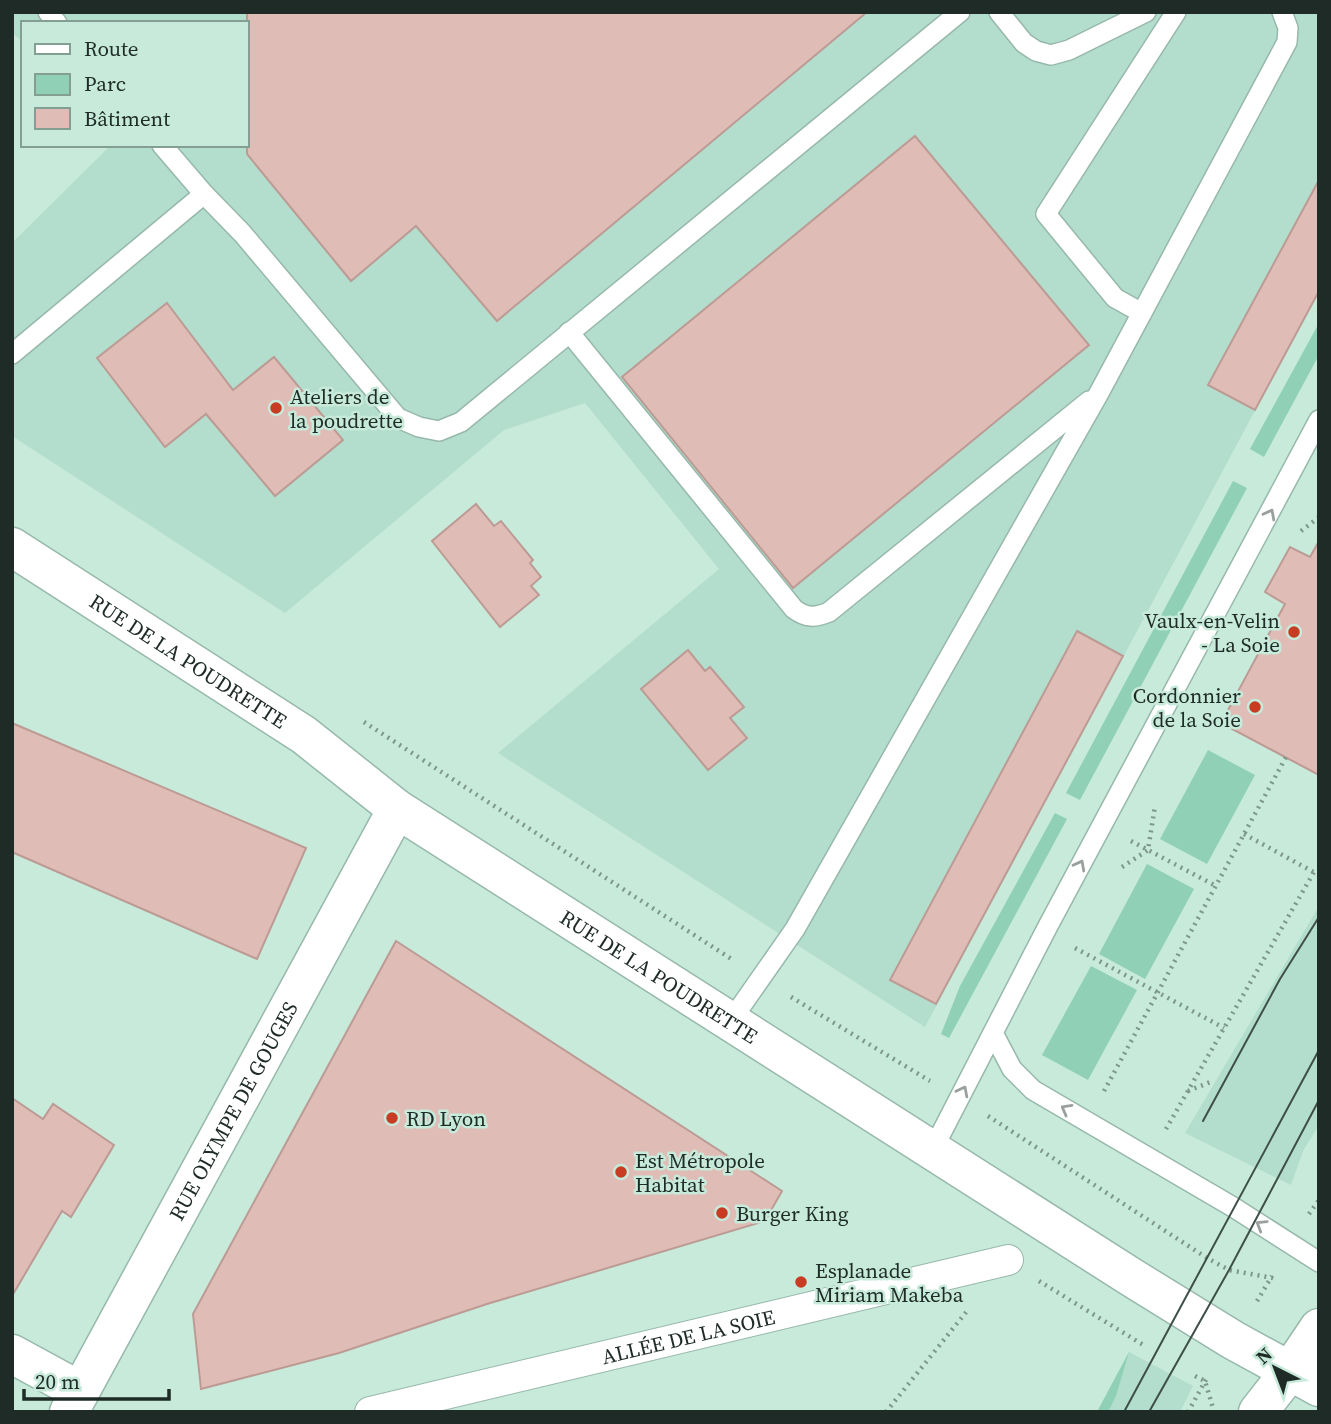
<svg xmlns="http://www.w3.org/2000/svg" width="1331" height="1424" viewBox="0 0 1331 1424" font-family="'Source Serif 4',serif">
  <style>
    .built { fill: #b3ddcd }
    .green { fill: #8fd0b7 }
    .building { fill: #dfbdb6; stroke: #bc9b94; stroke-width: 2 }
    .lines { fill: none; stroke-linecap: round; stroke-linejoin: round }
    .service-casing { stroke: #97b8ab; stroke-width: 22 }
    .pedestrian-casing { stroke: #97b8ab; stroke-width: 32 }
    .minor-casing { stroke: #97b8ab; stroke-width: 41 }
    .path { stroke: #7e978d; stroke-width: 4.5; stroke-dasharray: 2 5; stroke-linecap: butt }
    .service { stroke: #fff; stroke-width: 19 }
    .pedestrian { stroke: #fff; stroke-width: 30 }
    .minor { stroke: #fff; stroke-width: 38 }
    .tram { stroke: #3e4f48; stroke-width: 2 }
    .oneway { stroke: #9aa09d }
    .poi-dot { fill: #c73c23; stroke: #c7eadb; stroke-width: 2.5 }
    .labels { text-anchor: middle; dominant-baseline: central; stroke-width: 5; stroke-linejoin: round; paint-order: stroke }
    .poi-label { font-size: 21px; fill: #1e2b26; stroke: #c7eadb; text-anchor: start }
    .street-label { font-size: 21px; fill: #1e2b26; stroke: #c7eadb }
  </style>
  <rect width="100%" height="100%" fill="#c7eadb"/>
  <!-- built -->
  <g class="built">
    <path d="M12,12H1319V291L925,1027L498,753L719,569L585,403L504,430L285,613L12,436V243L111,145H247V23H23V42L12,33Z"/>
    <path d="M1319,906V1125L1303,1151L1291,1185L1185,1133Z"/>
    <path d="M1129,1352L1193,1386L1180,1412H1097Z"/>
  </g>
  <!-- green -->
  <g class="green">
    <path d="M1319,323V355L1264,457L1250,449Z"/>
    <path d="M1233,481L1247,488L1080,800L1066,793Z"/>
    <path d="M1208,750L1255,775L1207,864L1160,839Z"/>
    <path d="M1055,813L1067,819L949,1038L941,1034L960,986Z"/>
    <path d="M1147,864L1194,889L1145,979L1099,954Z"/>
    <path d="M1091,966L1137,990L1088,1080L1042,1055Z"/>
    <path d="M1129,1352L1116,1396L1108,1412H1097Z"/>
  </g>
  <!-- building -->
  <g class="building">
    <path d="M247,12H867L497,321L416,226L351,281L247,154Z"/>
    <path d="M915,136L1089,345L793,588L622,377Z"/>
    <path d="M1319,180V291L1255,410L1208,385Z"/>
    <path d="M167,303L233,390L274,357L343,440L275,496L206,414L165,447L97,358Z"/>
    <path d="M476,504L494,526L501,521L533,560L530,563L541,577L531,586L539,595L500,627L432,541Z"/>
    <path d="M1319,541V775L1221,723L1285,604L1265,592L1290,547L1310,557Z"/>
    <path d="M1077,631L1123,656L936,1004L890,980Z"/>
    <path d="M688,650L705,671L710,667L744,707L730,718L747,738L708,770L641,689Z"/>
    <path d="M12,723L306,848L257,959L12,852Z"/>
    <path d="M396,941L782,1191L765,1221L487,1304L339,1353L201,1389L193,1314Z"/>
    <path d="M12,1098L43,1119L53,1104L114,1145L71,1217L62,1211L12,1296Z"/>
  </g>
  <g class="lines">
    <!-- service casing -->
    <g class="service-casing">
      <g id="service">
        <path d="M48,12L57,23"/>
        <path d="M999,12L1024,43L1036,51L1051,55L1069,50L1146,12"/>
        <path d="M162,145L204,194"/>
        <path d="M1142,313L1115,298L1046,214L1176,12"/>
        <path d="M569,332L794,609C806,618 815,618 829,612L1089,401"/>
        <path d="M12,354L204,194L242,233L398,418L419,427L439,431L461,422L960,12"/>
        <path d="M730,1022L795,929L1099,393L1287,42L1288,28L1282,12"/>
        <path d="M993,1033L1012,1069L1033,1090L1233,1207L1319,1262"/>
        <path d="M932,1151L1048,926L1319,420"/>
      </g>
    </g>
    <!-- pedestrian casing -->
    <g class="pedestrian-casing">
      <g id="pedestrian">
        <path id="s1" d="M370,1412L1008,1260"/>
      </g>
    </g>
    <!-- minor casing -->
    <g class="minor-casing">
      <g id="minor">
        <path id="s2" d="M12,547L304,735L397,809L1131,1277L1233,1340L1319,1387"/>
        <path d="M12,1354L80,1391"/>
        <path id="s3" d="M69,1412L397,809"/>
        <path d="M1258,1412L1290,1371L1319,1328"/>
      </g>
    </g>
    <!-- path -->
    <g class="path">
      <path d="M1301,531L1319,517"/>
      <path d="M364,722L733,960"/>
      <path d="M1244,834L1319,875"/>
      <path d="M1131,841L1216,886"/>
      <path d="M1122,867L1148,850L1155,806"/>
      <path d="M1075,948L1224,1028"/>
      <path d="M791,997L930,1081"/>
      <path d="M1104,1091L1286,757"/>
      <path d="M1188,1091L1213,1081"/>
      <path d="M988,1116L1207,1258L1229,1270L1273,1278"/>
      <path d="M1166,1129L1314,872"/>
      <path d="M1309,1214L1319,1200"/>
      <path d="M1039,1281L1145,1346"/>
      <path d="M1257,1301L1272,1276"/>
      <path d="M1195,1376L1205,1381L1213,1408"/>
      <path d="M886,1412L967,1311"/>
      <path d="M1188,1412L1208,1376"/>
    </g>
    <!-- service -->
    <use href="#service" class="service"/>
    <!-- pedestrian -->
    <use href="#pedestrian" class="pedestrian"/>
    <!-- minor -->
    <use href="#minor" class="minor"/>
    <!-- tram -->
    <g class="tram">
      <path d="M1203,1121L1280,979L1319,917"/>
      <path d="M1124,1412L1319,1050"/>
      <path d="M1149,1412L1229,1270L1319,1100"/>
    </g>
  </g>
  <!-- one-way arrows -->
  <defs><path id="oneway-chevron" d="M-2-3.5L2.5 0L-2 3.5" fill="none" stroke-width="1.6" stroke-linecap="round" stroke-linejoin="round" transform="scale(1.75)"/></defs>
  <g class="oneway">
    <use href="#oneway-chevron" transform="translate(1270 514) rotate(-62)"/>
    <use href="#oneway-chevron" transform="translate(1080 865) rotate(-62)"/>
    <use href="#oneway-chevron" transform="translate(963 1091) rotate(-63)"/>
    <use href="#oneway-chevron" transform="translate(1066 1109) rotate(-151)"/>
    <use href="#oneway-chevron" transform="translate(1261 1225) rotate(-148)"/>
  </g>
  <!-- markers -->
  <g class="poi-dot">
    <circle cx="276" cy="408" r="7"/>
    <circle cx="1294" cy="632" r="7"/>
    <circle cx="1255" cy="707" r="7"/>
    <circle cx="392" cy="1118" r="7"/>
    <circle cx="621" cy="1172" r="7"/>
    <circle cx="722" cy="1213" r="7"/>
    <circle cx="801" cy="1282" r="7"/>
  </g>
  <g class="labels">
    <!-- poi labels -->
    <g class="poi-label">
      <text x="290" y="396">Ateliers de<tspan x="290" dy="24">la poudrette</tspan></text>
      <text x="1280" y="620" text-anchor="end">Vaulx-en-Velin<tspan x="1280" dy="24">- La Soie</tspan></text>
      <text x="1241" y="695" text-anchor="end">Cordonnier<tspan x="1241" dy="24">de la Soie</tspan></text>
      <text x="406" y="1118">RD Lyon</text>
      <text x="635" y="1160">Est Métropole<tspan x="635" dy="24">Habitat</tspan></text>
      <text x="736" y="1213">Burger King</text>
      <text x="815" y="1270">Esplanade<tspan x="815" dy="24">Miriam Makeba</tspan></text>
    </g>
    <!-- street labels -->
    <g class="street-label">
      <text stroke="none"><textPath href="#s2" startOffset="210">RUE DE LA POUDRETTE</textPath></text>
      <text stroke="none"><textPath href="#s2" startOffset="777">RUE DE LA POUDRETTE</textPath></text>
      <text stroke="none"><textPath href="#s3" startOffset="343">RUE OLYMPE DE GOUGES</textPath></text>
      <text stroke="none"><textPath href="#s1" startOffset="327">ALLÉE DE LA SOIE</textPath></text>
    </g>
  </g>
  <!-- border -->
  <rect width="1331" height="1424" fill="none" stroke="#1e2b26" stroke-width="28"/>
  <!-- legend -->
  <rect x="21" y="21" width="228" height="126" fill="#c7eadb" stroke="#839e93" stroke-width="2"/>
  <rect x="35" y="44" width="35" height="10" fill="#ffffff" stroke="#839e93" stroke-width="2"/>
  <text x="84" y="56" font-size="21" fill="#1e2b26">Route</text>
  <rect x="35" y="74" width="35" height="21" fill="#8fd0b7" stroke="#839e93" stroke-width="2"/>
  <text x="84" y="91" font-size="21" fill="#1e2b26">Parc</text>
  <rect x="35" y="108" width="35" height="21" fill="#dfbdb6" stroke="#839e93" stroke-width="2"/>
  <text x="84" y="126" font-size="21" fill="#1e2b26">Bâtiment</text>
  <!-- north arrow -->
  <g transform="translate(1275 1368) rotate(318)" stroke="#c7eadb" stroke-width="5" paint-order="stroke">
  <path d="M0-5L12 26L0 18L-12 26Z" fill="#1e2b26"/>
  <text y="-10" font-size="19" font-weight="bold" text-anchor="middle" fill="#1e2b26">N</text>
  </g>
  <!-- scale -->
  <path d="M24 1389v10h145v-10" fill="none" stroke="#1e2b26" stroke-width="3.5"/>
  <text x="35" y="1389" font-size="21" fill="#1e2b26" stroke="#c7eadb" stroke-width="5" paint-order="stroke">20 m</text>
</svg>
